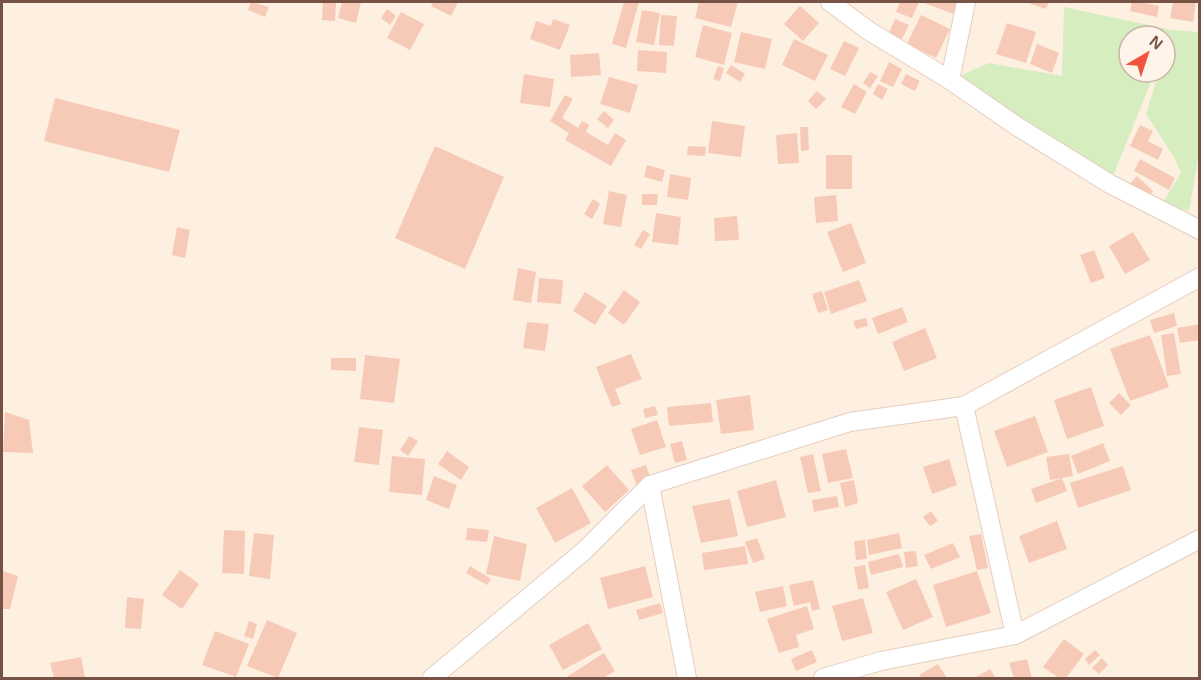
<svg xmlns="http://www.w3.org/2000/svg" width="1201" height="680" viewBox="0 0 1201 680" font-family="Helvetica,sans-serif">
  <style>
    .green { fill: #d6edbf }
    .building { fill: #f6cab7 }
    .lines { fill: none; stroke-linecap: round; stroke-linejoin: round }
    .street-casing { stroke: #e5cdbf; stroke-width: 20 }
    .street { stroke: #fff; stroke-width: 18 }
  </style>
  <rect width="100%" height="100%" fill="#fef0e1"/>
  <!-- green -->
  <path class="green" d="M1064,7L1172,30L1199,32V154L1189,211L1162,204L1181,173L1174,157L1146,114L1159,72H1165V53L1169,41L1165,48V36H1129V72H1155L1110,184L950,80L989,63L1062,76Z"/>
  <!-- building -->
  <g class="building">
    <path d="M251,2L269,7L265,17L248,10Z"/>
    <path d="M323,2H336L335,21L322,20Z"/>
    <path d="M342,2H361L356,23L338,18Z"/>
    <path d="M433,2H458L451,16L431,6Z"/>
    <path d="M624,2H639L626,48L612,44Z"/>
    <path d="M699,2H738L731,27L695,18Z"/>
    <path d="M900,2H919L912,18L896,12Z"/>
    <path d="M925,2H959L954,14L924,3Z"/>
    <path d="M1025,2H1049L1046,9Z"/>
    <path d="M1132,2H1147L1146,3L1159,6L1157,17L1130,11Z"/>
    <path d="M1173,2H1196L1193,22L1170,18Z"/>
    <path d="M800,6L819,23L803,41L784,24Z"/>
    <path d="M387,9L396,16L390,25L381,18Z"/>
    <path d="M642,10L660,13L654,45L636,42Z"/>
    <path d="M401,12L424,24L410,50L387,38Z"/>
    <path d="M661,15L677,16L674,46L659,45Z"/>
    <path d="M921,15L950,29L936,58L907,44Z"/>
    <path d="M553,19L570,25L560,50L530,39L536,21L551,26Z"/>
    <path d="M895,19L909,25L901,41L888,35Z"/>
    <path d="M1007,23L1036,32L1026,63L996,54Z"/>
    <path d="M703,25L732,33L724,65L695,57Z"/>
    <path d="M741,32L772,39L765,69L734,62Z"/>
    <path d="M794,39L828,55L815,81L782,65Z"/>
    <path d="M844,41L859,48L845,76L830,69Z"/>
    <path d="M1037,44L1059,53L1052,73L1030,64Z"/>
    <path d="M638,50L667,52L666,73L637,71Z"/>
    <path d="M599,53L601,75L571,77L570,55Z"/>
    <path d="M889,62L902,69L893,87L880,81Z"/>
    <path d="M731,65L745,74L740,82L726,73Z"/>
    <path d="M718,66L724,68L720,81L713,79Z"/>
    <path d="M870,72L878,76L870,88L863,83Z"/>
    <path d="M524,74L554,79L550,107L520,103Z"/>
    <path d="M906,74L920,81L915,91L901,84Z"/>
    <path d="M609,77L638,85L630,113L600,104Z"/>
    <path d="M854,84L867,92L855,114L841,107Z"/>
    <path d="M878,84L888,89L882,100L873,94Z"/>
    <path d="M817,91L826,99L816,109L808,101Z"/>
    <path d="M565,95L573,99L562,118L578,128L582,121L589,125L586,132L608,145L615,133L626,140L611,166L565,140L569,133L550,121Z"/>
    <path d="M55,98L180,130L169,172L44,141Z"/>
    <path d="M604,111L614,120L608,128L597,119Z"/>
    <path d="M712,121L745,126L741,157L708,153Z"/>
    <path d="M1140,125L1153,131L1148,141L1163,149L1158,160L1130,146Z"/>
    <path d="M800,127H808L809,150L801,151Z"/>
    <path d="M797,133L799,163L778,164L776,135Z"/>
    <path d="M435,146L504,177L465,269L395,238Z"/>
    <path d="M688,146L706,147L705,156L687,155Z"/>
    <rect x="826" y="155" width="26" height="34"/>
    <path d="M1140,159L1175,178L1169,190L1134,171Z"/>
    <path d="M647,165L665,170L662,182L644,177Z"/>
    <path d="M670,174L691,178L688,200L667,197Z"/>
    <path d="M1137,176L1153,191L1146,199L1129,185Z"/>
    <path d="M609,191L627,195L621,227L603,224Z"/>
    <path d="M642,194H658L657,205H642Z"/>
    <path d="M836,195L838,221L816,223L814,197Z"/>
    <path d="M593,199L600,204L592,219L584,214Z"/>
    <path d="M656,213L681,217L678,245L652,242Z"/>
    <path d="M737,216L739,240L715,241L714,218Z"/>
    <path d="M851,223L866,263L843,272L827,232Z"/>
    <path d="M177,227L190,230L185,258L172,255Z"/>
    <path d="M643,230L650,234L641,249L634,245Z"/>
    <path d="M1133,232L1150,260L1125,274L1109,246Z"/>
    <path d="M1094,250L1105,278L1091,283L1080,255Z"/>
    <path d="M518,268L536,272L531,303L513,300Z"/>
    <path d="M539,278L563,280L561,304L537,302Z"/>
    <path d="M859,280L867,301L831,314L824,292Z"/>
    <path d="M624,290L640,302L624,325L608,313Z"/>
    <path d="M822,291L828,310L818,313L812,294Z"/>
    <path d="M585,292L607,306L595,325L573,311Z"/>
    <path d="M902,307L908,322L878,334L872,318Z"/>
    <path d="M1174,313L1177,326L1154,333L1150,320Z"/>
    <path d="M866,318L868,326L856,329L853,321Z"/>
    <path d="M527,322L549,324L545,351L523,348Z"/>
    <path d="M1200,324V340L1180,343L1177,328Z"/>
    <path d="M925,328L937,358L904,371L892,342Z"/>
    <path d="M1174,333L1181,374L1167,376L1161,335Z"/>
    <path d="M1150,335L1169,387L1130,401L1110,349Z"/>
    <path d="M631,354L642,379L615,389L621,404L612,407L596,367Z"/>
    <path d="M365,355L400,359L394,403L360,399Z"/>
    <path d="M331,358H356V371L331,370Z"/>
    <path d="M1091,387L1104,426L1067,439L1054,400Z"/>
    <path d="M1119,393L1131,405L1121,415L1109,403Z"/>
    <path d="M750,395L754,430L721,434L716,400Z"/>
    <path d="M711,403L713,422L669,426L667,407Z"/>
    <path d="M655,406L658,415L645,418L643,409Z"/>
    <path d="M5,412L29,420L33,453L3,452Z"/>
    <path d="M1035,416L1048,452L1007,467L994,431Z"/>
    <path d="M657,420L666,447L640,455L631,429Z"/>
    <path d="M359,427L383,430L379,465L354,462Z"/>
    <path d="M409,436L418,441L408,456L400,450Z"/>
    <path d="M682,441L687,460L675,463L670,444Z"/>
    <path d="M1103,443L1110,461L1078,474L1071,456Z"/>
    <path d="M846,449L853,478L828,483L822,454Z"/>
    <path d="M447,451L469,467L461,480L438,464Z"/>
    <path d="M813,454L821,491L808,493L800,457Z"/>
    <path d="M1069,454L1073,476L1050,480L1046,457Z"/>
    <path d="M392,456L425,459L422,495L389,492Z"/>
    <path d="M949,459L957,485L932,494L923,467Z"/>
    <path d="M607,465L629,490L605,512L582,486Z"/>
    <path d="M646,465L651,480L637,486L631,470Z"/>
    <path d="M1123,466L1131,490L1078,508L1070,483Z"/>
    <path d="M434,476L457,485L449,509L426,500Z"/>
    <path d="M1062,478L1067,491L1036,503L1031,489Z"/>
    <path d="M776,480L786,517L747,527L737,491Z"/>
    <path d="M854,480L858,503L845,507L840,483Z"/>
    <path d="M572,488L591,523L555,543L536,508Z"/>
    <path d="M837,496L839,507L814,512L812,500Z"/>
    <path d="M730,499L738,536L701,543L692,506Z"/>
    <path d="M931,511L938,521L930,526L923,517Z"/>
    <path d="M1057,521L1067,549L1029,563L1019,536Z"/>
    <path d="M467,528L489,530L487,542L466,540Z"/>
    <path d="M224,530L245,531L244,574L222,573Z"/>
    <path d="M254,533L274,535L270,579L249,576Z"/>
    <path d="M899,533L902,548L869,555L867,540Z"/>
    <path d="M981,534L988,568L977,570L969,536Z"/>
    <path d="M494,536L527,544L520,581L486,574Z"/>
    <path d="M757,538L765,559L753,563L745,542Z"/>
    <path d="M865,540L867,559L856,560L854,541Z"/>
    <path d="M953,543L960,557L931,569L924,555Z"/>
    <path d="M745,546L748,564L704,570L702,553Z"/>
    <path d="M916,551L918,566L906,568L904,552Z"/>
    <path d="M899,554L903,567L871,575L868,562Z"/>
    <path d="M865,565L869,588L858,590L854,567Z"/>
    <path d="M470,566L491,579L487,585L466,573Z"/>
    <path d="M645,566L653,597L608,609L600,578Z"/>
    <path d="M180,570L199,584L182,609L162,595Z"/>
    <path d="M2,571L18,576L10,609H2Z"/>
    <path d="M977,571L991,613L946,627L933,585Z"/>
    <path d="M916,579L933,617L903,630L886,592Z"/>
    <path d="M813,580L820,609L812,611L810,602L794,606L789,585Z"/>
    <path d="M783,586L787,606L760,612L755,592Z"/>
    <path d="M127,597L144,599L141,629L125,628Z"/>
    <path d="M863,598L873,633L842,641L832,606Z"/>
    <path d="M660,603L663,613L639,620L636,610Z"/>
    <path d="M807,606L814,629L796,635L799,647L779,653L767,619Z"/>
    <path d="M267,620L297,633L278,678L247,666Z"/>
    <path d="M249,621L257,624L253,639L244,636Z"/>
    <path d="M588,623L602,649L563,670L549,645Z"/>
    <path d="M215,631L249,644L236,677L202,665Z"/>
    <path d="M1064,639L1084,654L1066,678H1059L1043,667Z"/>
    <path d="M812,650L817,662L796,671L791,659Z"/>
    <path d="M1095,650L1100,655L1089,665L1085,659Z"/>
    <path d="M604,653L615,671L603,678H565Z"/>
    <path d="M81,657L85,678H54L50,663Z"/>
    <path d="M1102,658L1108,665L1099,674L1092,668Z"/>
    <path d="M1027,659L1032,678H1014L1009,663Z"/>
    <path d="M938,664L947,678H922L919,675Z"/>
    <path d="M990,669L996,678H974Z"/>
  </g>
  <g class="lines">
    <!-- street casing -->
    <g class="street-casing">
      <g id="street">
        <path d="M830,2L869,31L950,80L1018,127L1110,184L1200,230"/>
        <path d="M950,80L966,2"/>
        <path d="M964,406L1015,635"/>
        <path d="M650,485L687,678"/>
        <path d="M432,678L584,551L650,485L850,422L964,406L1200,277"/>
        <path d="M823,678L881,661L1015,635L1200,539"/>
      </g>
    </g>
    <!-- street -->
    <use href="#street" class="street"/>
  </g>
  <!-- border -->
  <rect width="1201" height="680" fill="none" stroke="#775346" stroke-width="6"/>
  <!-- north arrow -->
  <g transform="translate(1147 54) rotate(39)"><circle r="28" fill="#fff4e9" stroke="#c9b4a8" stroke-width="1.5"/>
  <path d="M0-4.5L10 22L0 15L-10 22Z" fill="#f2533c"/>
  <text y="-9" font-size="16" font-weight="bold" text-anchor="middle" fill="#775346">N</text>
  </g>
</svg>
